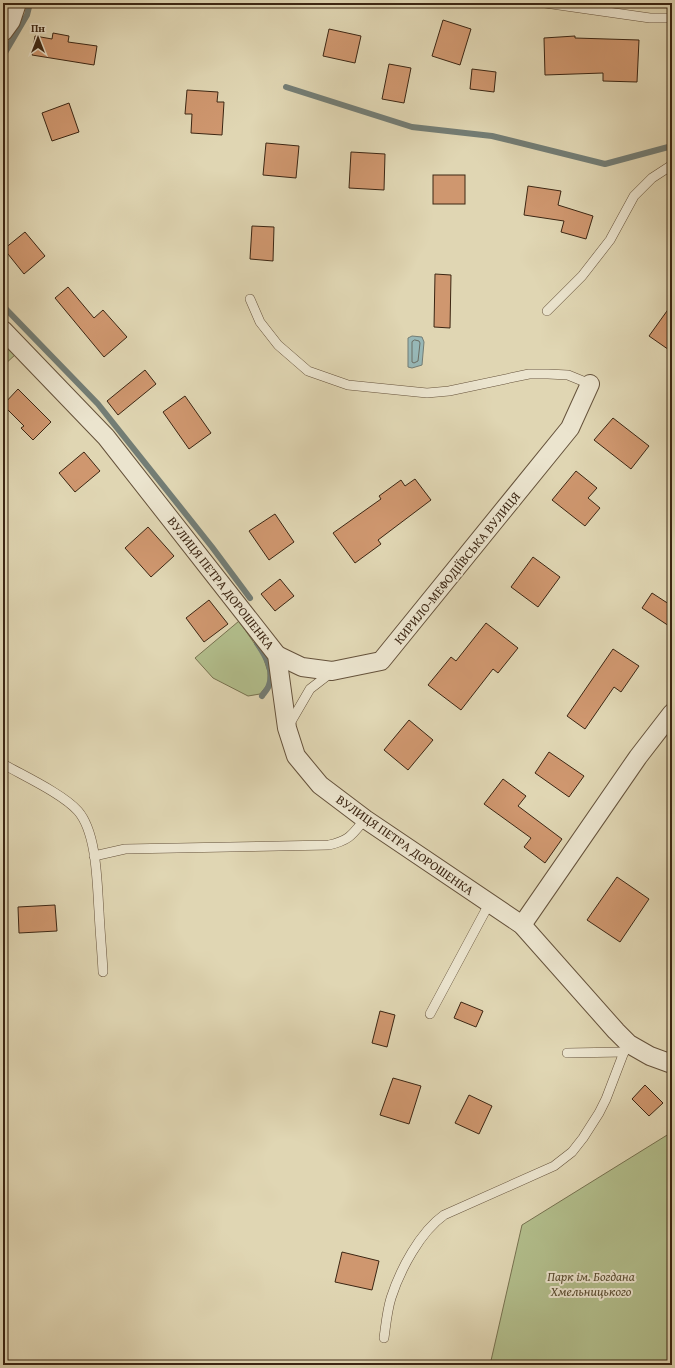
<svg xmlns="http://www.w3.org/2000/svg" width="675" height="1368" viewBox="0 0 675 1368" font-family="'Gentium Book Plus',serif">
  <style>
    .green { fill: #b2be8c; stroke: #777250 }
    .water { fill: #97b7b6; stroke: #737d75 }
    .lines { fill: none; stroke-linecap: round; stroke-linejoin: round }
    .shore { stroke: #6a6e64; stroke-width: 1 }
    .stream { stroke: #737d75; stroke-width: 6 }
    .building { fill: #cf976f; stroke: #3c2613 }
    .service-casing { stroke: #65523b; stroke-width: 10 }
    .minor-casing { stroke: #65523b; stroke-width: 20 }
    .service { stroke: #ebe4ce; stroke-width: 9 }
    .minor { stroke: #ebe4ce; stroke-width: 18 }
    .labels { text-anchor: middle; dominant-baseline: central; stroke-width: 4; stroke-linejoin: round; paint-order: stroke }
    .street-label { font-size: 13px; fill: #3c2613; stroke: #ebe4ce }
    .park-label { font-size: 13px; font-style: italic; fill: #5a4c31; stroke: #ebe4ce }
  </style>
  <rect width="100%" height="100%" fill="#e0d6b3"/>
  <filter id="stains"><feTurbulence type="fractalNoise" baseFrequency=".005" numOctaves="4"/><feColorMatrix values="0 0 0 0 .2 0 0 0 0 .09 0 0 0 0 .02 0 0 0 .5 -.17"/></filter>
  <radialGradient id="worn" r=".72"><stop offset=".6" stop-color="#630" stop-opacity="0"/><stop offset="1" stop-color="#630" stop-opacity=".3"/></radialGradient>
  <!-- green -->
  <g class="green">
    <path d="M3,340L16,354L3,366Z"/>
    <path d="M239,621L263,656L268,672V684L260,694L248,696L213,678L195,658Z"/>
    <path d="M672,1132V1365H490L522,1225Z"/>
  </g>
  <!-- water -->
  <path class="water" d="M412,336L422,337L424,342L422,365L412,368L408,367V338Z"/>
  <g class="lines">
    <!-- shore -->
    <path class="shore" d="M415,340L419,341L420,343L418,361L414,363L412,362V342Z"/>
    <!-- stream -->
    <g class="stream">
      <path d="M3,56L27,15L30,3"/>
      <path d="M286,87L412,127L492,136L605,164L672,146"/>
      <path d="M3,306L98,404L212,547L250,598"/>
      <path d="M257,643C265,655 275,671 269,685C268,689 264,693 262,696"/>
    </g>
  </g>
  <!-- building -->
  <g class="building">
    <path d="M443,20L471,29L460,65L432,56Z"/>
    <path d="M329,29L361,36L355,63L323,56Z"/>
    <path d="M53,33L69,36L68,42L97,46L94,65L32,55L35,36L52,39Z"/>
    <path d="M575,36V38L639,40L637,82L603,81V73L545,75L544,38Z"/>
    <path d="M389,64L411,68L404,103L382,99Z"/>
    <path d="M472,69L496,72L494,92L470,89Z"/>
    <path d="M187,90L218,92L217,102H224L222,135L191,133L192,114H185Z"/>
    <path d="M69,103L79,132L52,141L42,113Z"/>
    <path d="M266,143L299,146L296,178L263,175Z"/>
    <path d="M351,152L385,154L384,190L349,188Z"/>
    <rect x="433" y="175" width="32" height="29"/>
    <path d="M528,186L561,191L558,205L593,216L586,239L561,232L564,221L524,215Z"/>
    <path d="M252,226L274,227L273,261L250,259Z"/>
    <path d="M25,232L45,256L24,274L4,249Z"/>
    <path d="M435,274L451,275L450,328L434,327Z"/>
    <path d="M68,287L94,318L103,310L127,337L104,357L55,298Z"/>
    <path d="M672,304V352L649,336Z"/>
    <path d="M145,370L156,384L118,415L107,401Z"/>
    <path d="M18,389L51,422L33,440L21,428L24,426L3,405Z"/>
    <path d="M185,396L211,433L189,449L163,412Z"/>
    <path d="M613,418L649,446L631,469L594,440Z"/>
    <path d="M84,452L100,471L75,492L59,473Z"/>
    <path d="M576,471L597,488L588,498L600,508L585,526L552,500Z"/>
    <path d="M415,479L431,500L378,540L381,544L355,563L333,533L381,499L379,496L401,480L405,486Z"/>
    <path d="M275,514L294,542L269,560L249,531Z"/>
    <path d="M148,527L174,556L151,577L125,548Z"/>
    <path d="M533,557L560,577L538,607L511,587Z"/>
    <path d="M280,579L294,596L275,611L261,594Z"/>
    <path d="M652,593L672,606V628L642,608Z"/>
    <path d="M209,600L228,624L204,642L186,618Z"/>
    <path d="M486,623L518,648L498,673L493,669L461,710L428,685L451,657L456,661Z"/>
    <path d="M613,649L639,666L621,692L614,687L585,729L567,716Z"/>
    <path d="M409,720L433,740L408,770L384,750Z"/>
    <path d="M549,752L584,776L569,797L535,773Z"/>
    <path d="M503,779L526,796L518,806L562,839L545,863L524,847L531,838L484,804Z"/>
    <path d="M617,877L649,899L620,942L587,920Z"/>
    <path d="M55,905L57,931L19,933L18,907Z"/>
    <path d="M461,1002L483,1011L476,1027L454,1018Z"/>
    <path d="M380,1011L395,1015L387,1047L372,1043Z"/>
    <path d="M393,1078L421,1086L409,1124L380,1115Z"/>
    <path d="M645,1085L663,1103L649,1116L632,1099Z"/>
    <path d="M469,1095L492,1106L479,1134L455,1123Z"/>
    <path d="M342,1252L379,1261L372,1290L335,1282Z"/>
  </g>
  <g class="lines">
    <!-- service casing -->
    <g class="service-casing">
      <g id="service">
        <path d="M545,3L650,18H672"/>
        <path d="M250,299L260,322L278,345L308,371L348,385L427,393L449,391L529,374H548L568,375L590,384"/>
        <path d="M547,311L582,276L610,240L634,196L652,178L672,165"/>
        <path d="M289,725L310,689L332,672"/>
        <path d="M3,764C24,776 63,794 78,811C97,833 97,883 99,911C100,932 102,952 103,972"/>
        <path d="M94,856L125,849L329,845C350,840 352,835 365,819"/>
        <path d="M430,1014L489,904"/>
        <path d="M567,1053L624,1052"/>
        <path d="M384,1338C386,1324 387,1311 391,1298C400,1270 420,1232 444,1215L554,1166L572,1152L583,1138L599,1113L606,1099L624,1052L629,1044"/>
      </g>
    </g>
    <!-- minor casing -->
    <g class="minor-casing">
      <g id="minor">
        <path d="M3,32L11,21L17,3"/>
        <path d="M3,330L106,437L277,655L287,728L296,756L320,785L365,819L522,925L616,1031L629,1044L650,1056L672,1064"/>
        <path d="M277,655L302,667L332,671L381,661L570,428L590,384"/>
        <path d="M522,925L638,757L672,713"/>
      </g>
    </g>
    <!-- service -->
    <use href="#service" class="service"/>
    <!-- minor -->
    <use href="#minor" class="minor"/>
  </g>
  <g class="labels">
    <!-- street labels -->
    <g class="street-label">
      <text transform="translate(457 568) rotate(-51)">КИРИЛО-МЕФОДІЇВСЬКА ВУЛИЦЯ</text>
      <text transform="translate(221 583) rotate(52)">ВУЛИЦЯ ПЕТРА ДОРОШЕНКА</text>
      <text transform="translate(405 845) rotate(35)">ВУЛИЦЯ ПЕТРА ДОРОШЕНКА</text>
    </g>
    <!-- park labels -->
    <g class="park-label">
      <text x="591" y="1276">Парк ім. Богдана<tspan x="591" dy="15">Хмельницького</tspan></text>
    </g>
  </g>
  <!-- margin -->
  <rect width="675" height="1368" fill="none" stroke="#e0d6b3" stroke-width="16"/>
  <rect x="4" y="4" width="667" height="1360" fill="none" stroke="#3c2613" stroke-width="2"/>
  <rect x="8" y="8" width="659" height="1352" fill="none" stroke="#3c2613"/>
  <!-- north arrow -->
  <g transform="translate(38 38)" stroke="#ebe4ce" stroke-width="3" paint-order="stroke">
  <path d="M0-3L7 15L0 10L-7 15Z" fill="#3c2613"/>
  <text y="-6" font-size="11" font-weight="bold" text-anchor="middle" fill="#3c2613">Пн</text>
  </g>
  <rect width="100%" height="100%" filter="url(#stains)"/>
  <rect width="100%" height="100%" fill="url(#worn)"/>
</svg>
